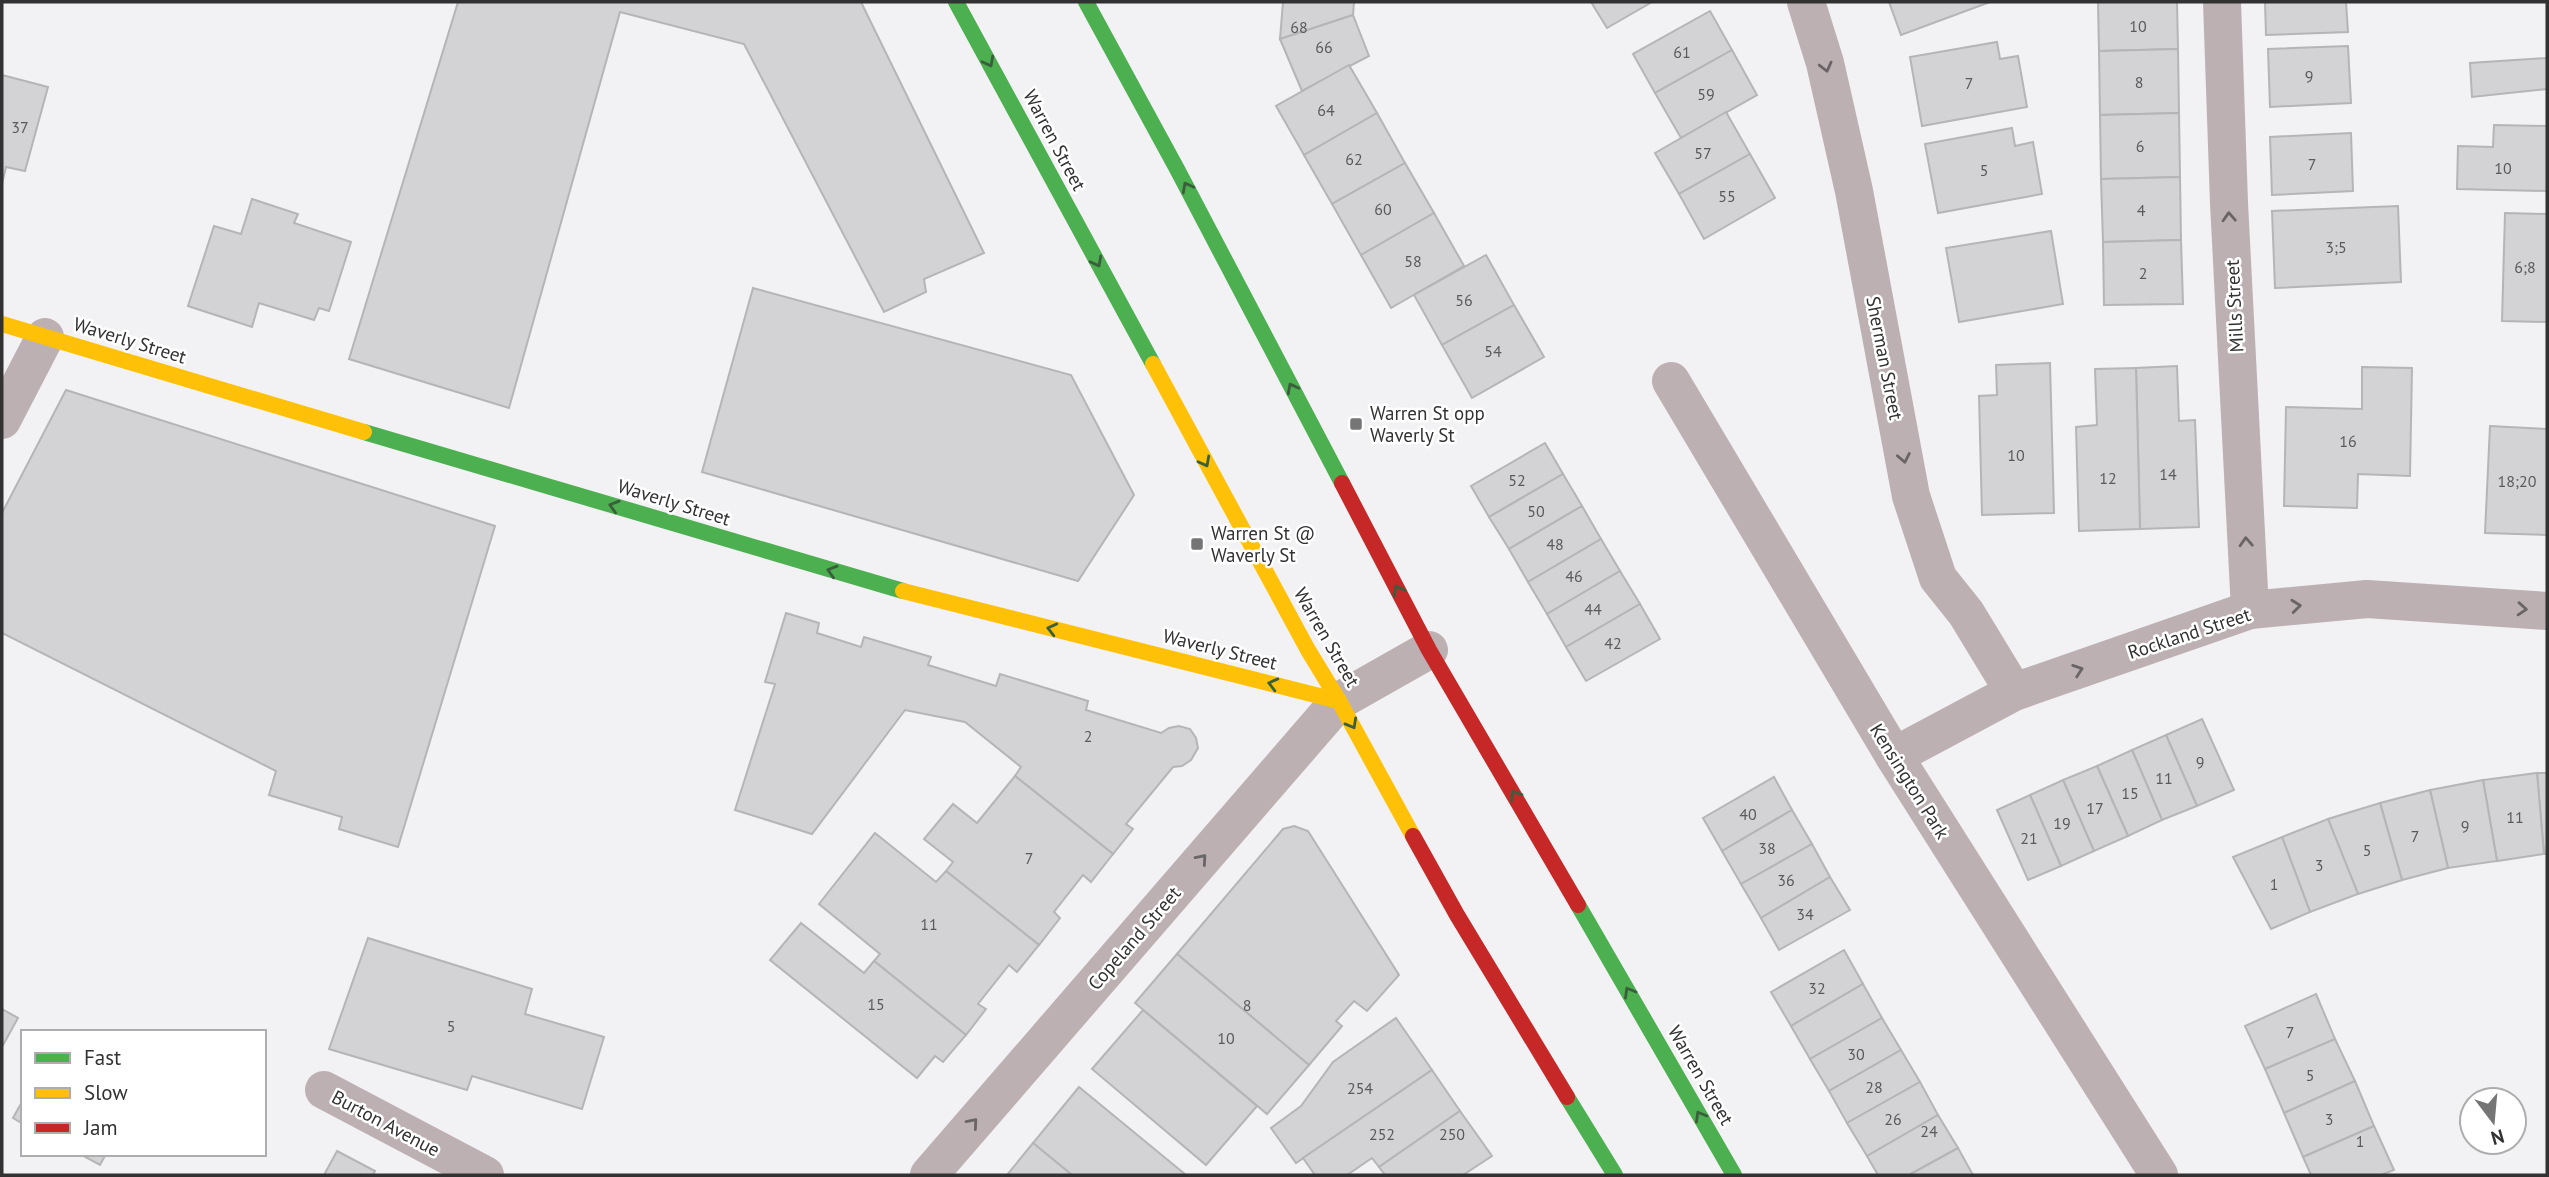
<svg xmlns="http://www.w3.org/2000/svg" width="2549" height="1177" viewBox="0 0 2549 1177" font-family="'PT Sans',sans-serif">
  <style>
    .building { fill: #d3d3d5; stroke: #b5b4b6; stroke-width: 2 }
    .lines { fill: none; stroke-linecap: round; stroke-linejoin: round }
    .street { stroke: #bcb0b2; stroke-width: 38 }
    .fast { stroke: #4caf50; stroke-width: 16 }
    .slow { stroke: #ffc107; stroke-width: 16 }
    .jam { stroke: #c62828; stroke-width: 16 }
    .oneway { stroke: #3b5e3d }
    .oneway2 { stroke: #696466 }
    .poi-dot { fill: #757576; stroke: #fff; stroke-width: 2.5 }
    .labels { text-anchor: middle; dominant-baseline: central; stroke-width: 5; stroke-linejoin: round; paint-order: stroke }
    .number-label { font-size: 16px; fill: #5a5a5c }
    .street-label { font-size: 19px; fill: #323233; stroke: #fff }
    .poi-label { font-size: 19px; fill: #323233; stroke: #fff; text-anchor: start }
  </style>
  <rect width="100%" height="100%" fill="#f2f1f3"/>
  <!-- building -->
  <g class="building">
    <path d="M458,2H861L984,253L924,279L926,292L884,312L744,44L620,12L509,408L349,359Z"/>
    <path d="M1283,2H1354L1353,15L1280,39Z"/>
    <path d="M1591,2H1652L1607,28Z"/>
    <path d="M1889,2H1990L1901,35Z"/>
    <path d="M2098,2H2177L2178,49L2099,51Z"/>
    <path d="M2265,2H2346L2348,32L2266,35Z"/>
    <path d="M1710,11L1732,50L1655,93L1633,54Z"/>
    <path d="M1353,15L1369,56L1302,91L1280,39Z"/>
    <path d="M1997,42L2000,59L2018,56L2027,107L1922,126L1910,57Z"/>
    <path d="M2348,46L2351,103L2270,107L2268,49Z"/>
    <path d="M2178,49L2179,113L2100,115L2099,51Z"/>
    <path d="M1732,50L1757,95L1681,138L1655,93Z"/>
    <path d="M2547,58V89L2472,97L2470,63Z"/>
    <path d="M1349,65L1377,113L1304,155L1276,106Z"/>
    <path d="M2,75L48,87L25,171L6,167L2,184Z"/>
    <path d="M1726,112L1750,154L1679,194L1655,153Z"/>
    <path d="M1377,113L1405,163L1332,204L1304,155Z"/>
    <path d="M2179,113L2180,177L2101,179L2100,115Z"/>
    <path d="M2494,125L2547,126V191L2457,189L2458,146L2493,147Z"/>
    <path d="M2012,128L2015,146L2033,142L2042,194L1938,213L1925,144Z"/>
    <path d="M2351,133L2353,191L2272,195L2270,137Z"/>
    <path d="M1750,154L1775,198L1704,239L1679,194Z"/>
    <path d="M1405,163L1434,213L1361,255L1332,204Z"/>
    <path d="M2180,177L2181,240L2103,242L2101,179Z"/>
    <path d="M252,199L298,214L294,223L351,242L329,311L319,308L314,320L259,303L252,327L188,306L214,226L241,234Z"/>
    <path d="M2398,206L2401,282L2275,288L2272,211Z"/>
    <path d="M1434,213L1464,266L1391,308L1361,255Z"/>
    <path d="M2505,213L2547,214V322L2502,321Z"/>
    <path d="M2051,231L2063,304L1959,322L1946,248Z"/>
    <path d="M2181,240L2183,304L2104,305L2103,242Z"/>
    <path d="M1486,255L1514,305L1442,345L1414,295Z"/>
    <path d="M753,288L1071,375L1134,495L1078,581L702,472Z"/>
    <path d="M1514,305L1544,357L1472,398L1442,345Z"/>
    <path d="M2050,363L2054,513L1982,515L1979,396L1997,395L1996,365Z"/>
    <path d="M2177,366L2179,421L2195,420L2199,527L2140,529L2136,368Z"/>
    <path d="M2362,367L2412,368L2410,476L2358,474L2357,508L2284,506L2286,407L2362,409Z"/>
    <path d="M2136,368L2140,529L2079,531L2076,427L2097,425L2095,369Z"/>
    <path d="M66,390L495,526L398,847L339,829L342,817L269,795L276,771L2,633V513Z"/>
    <path d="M2490,426L2547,429V535L2485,533Z"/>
    <path d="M1545,443L1563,474L1489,517L1471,486Z"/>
    <path d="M1563,474L1582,506L1509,549L1489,517Z"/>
    <path d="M1582,506L1601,539L1528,582L1509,549Z"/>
    <path d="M1601,539L1620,571L1547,614L1528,582Z"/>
    <path d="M1620,571L1640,604L1566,647L1547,614Z"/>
    <path d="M1640,604L1660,639L1586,681L1566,647Z"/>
    <path d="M786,613L819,623L817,633L861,647L864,637L931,657L928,665L996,686L1000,674L1088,701L1086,710L1161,733L1169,728L1179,726L1190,729L1196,738L1198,748L1191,760L1182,766L1173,767L1126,824L1133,829L1113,854L1015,776L1021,767L965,722L905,710L812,834L735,810L775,684L765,682Z"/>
    <path d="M2202,719L2234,790L2197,806L2166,735Z"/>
    <path d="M2166,735L2197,806L2162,820L2132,750Z"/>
    <path d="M2132,750L2162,820L2128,836L2097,766Z"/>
    <path d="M2097,766L2128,836L2094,851L2063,780Z"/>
    <path d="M2537,773H2547V854H2544Z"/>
    <path d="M2537,773L2544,854L2497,861L2483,780Z"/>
    <path d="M1015,776L1113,854L1091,882L1083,875L1054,912L1060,918L1039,945L946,871L953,862L924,839L953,804L977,823Z"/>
    <path d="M1774,777L1792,810L1722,851L1703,818Z"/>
    <path d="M2063,780L2094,851L2061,866L2030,795Z"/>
    <path d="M2483,780L2497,861L2448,868L2430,790Z"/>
    <path d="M2430,790L2448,868L2402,880L2380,803Z"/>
    <path d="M2030,795L2061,866L2028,880L1997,810Z"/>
    <path d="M2380,803L2402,880L2358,894L2328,819Z"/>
    <path d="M1792,810L1812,844L1741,884L1722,851Z"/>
    <path d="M2328,819L2358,894L2310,912L2282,837Z"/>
    <path d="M1294,826L1308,831L1399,975L1367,1011L1354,1001L1336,1021L1342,1026L1309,1065L1177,954L1283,829Z"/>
    <path d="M875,833L936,882L946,871L1039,945L1017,972L1009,965L978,1004L986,1009L966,1035L874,961L880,954L819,904Z"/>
    <path d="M2282,837L2310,912L2271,929L2233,857Z"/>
    <path d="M1812,844L1830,877L1761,918L1741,884Z"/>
    <path d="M1830,877L1850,910L1779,950L1761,918Z"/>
    <path d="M801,923L864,973L874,961L966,1035L943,1062L935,1056L917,1078L770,960Z"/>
    <path d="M368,938L532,989L525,1014L604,1037L582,1109L472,1076L467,1090L329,1049Z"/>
    <path d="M1844,950L1863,984L1791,1026L1771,992Z"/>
    <path d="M1177,954L1309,1065L1267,1114L1135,1003Z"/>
    <path d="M1863,984L1882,1018L1810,1059L1791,1026Z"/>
    <path d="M2316,994L2335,1039L2265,1069L2245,1026Z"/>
    <path d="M2,1009L18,1018L2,1047Z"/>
    <path d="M1143,1010L1257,1106L1206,1165L1092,1069Z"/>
    <path d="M1396,1018L1432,1070L1296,1163L1271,1128L1301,1106L1333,1062Z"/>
    <path d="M1882,1018L1901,1050L1829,1091L1810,1059Z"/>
    <path d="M2335,1039L2355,1081L2284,1113L2265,1069Z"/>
    <path d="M1901,1050L1920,1082L1847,1123L1829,1091Z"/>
    <path d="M1432,1070L1460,1111L1379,1167L1372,1158L1347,1175H1315L1303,1158Z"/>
    <path d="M2355,1081L2374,1126L2303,1157L2284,1113Z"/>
    <path d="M1920,1082L1938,1115L1867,1156L1847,1123Z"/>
    <path d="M1079,1087L1186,1175H1072L1033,1143Z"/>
    <path d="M23,1100V1124L13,1118Z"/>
    <path d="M1460,1111L1492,1156L1463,1175H1385L1379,1167Z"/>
    <path d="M1938,1115L1958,1148L1909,1175H1878L1867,1156Z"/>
    <path d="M2374,1126L2394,1170L2381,1175H2311L2303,1157Z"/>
    <path d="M1033,1143L1072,1175H1007Z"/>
    <path d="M1958,1148L1973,1175H1909Z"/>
    <path d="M337,1151L375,1171L373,1175H324Z"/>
    <path d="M80,1154H106L100,1165Z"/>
  </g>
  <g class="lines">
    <!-- street -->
    <g class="street">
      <path d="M1806,2L1825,63L1854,191L1911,496L1938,578L1966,613L2014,692"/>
      <path d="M2222,2L2229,203L2250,610"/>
      <path d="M1671,381L1894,756L2159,1175"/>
      <path d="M2,420L45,337"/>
      <path d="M1894,756L2014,692L2250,610L2367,599L2547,611"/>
      <path d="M324,1090L485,1175"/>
      <path d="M929,1175L1339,701L1429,650"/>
    </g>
    <!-- fast -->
    <g class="fast">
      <path d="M956,2L1153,364"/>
      <path d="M1086,2L1177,169L1342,483"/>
      <path d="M364,432L903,591"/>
      <path d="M1578,905L1734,1175"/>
      <path d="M1567,1097L1615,1175"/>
    </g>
    <!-- slow -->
    <g class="slow">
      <path d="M2,324L364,432"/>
      <path d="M1153,364L1308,650L1339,701L1413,836"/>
      <path d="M903,591L1339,701"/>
    </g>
    <!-- jam -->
    <g class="jam">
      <path d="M1342,483L1429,650L1578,905"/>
      <path d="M1413,836L1457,915L1567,1097"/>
    </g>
  </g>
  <!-- one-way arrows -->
  <defs><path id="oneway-chevron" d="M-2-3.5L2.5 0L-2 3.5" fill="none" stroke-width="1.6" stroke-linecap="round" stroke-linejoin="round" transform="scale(1.75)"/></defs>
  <g class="oneway">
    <use href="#oneway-chevron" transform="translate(989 62) rotate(62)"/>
    <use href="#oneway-chevron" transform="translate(1187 187) rotate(-118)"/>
    <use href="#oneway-chevron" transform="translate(1097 262) rotate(62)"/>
    <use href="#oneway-chevron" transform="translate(1292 388) rotate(-118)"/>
    <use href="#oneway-chevron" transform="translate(1205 462) rotate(62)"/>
    <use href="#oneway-chevron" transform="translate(614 506) rotate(-163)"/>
    <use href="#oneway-chevron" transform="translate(832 571) rotate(-163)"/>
    <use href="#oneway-chevron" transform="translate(1398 590) rotate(-118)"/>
    <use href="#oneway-chevron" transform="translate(1052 629) rotate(-166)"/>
    <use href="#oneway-chevron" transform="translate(1273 684) rotate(-166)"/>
    <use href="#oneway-chevron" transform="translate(1352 724) rotate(61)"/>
    <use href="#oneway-chevron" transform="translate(1515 795) rotate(-121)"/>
    <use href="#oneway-chevron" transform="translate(1629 992) rotate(-120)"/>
    <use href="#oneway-chevron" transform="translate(1700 1116) rotate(-120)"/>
  </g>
  <g class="oneway2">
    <use href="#oneway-chevron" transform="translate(1826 67) rotate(76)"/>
    <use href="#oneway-chevron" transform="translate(2229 217) rotate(-93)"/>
    <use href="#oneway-chevron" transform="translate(1904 458) rotate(79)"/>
    <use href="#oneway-chevron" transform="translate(2246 542) rotate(-93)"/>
    <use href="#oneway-chevron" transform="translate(2296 606) rotate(-6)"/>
    <use href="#oneway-chevron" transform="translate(2522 609) rotate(4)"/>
    <use href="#oneway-chevron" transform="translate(2078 670) rotate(-19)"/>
    <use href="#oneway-chevron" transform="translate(1202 859) rotate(-49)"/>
    <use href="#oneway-chevron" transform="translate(973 1123) rotate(-49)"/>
  </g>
  <!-- markers -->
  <g class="poi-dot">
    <rect x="1349" y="417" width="14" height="14" rx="3.5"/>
    <rect x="1190" y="537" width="14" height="14" rx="3.5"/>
  </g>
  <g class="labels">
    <!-- number labels -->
    <g class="number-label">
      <text x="2138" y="26">10</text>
      <text x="1299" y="27">68</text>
      <text x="1324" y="47">66</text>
      <text x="1682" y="52">61</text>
      <text x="2309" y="76">9</text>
      <text x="2139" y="82">8</text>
      <text x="1969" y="83">7</text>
      <text x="1706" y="94">59</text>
      <text x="1326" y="110">64</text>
      <text x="20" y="127">37</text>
      <text x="2140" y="146">6</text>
      <text x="1703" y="153">57</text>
      <text x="1354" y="159">62</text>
      <text x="2312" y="164">7</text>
      <text x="2503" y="168">10</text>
      <text x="1984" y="170">5</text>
      <text x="1727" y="196">55</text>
      <text x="1383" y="209">60</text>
      <text x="2141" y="210">4</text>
      <text x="2336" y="247">3;5</text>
      <text x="1413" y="261">58</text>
      <text x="2525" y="267">6;8</text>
      <text x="2143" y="273">2</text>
      <text x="1464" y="300">56</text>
      <text x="1493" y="351">54</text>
      <text x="2348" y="441">16</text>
      <text x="2016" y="455">10</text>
      <text x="2168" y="474">14</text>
      <text x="2108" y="478">12</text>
      <text x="1517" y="480">52</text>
      <text x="2517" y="481">18;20</text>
      <text x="1536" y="511">50</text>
      <text x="1555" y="544">48</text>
      <text x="1574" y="576">46</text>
      <text x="1593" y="609">44</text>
      <text x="1613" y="643">42</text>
      <text x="1088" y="736">2</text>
      <text x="2200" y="762">9</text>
      <text x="2164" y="778">11</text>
      <text x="2130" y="793">15</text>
      <text x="2095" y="808">17</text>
      <text x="1748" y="814">40</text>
      <text x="2515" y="817">11</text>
      <text x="2062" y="823">19</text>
      <text x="2465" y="826">9</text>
      <text x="2415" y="836">7</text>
      <text x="2029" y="838">21</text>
      <text x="1767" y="848">38</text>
      <text x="2367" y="850">5</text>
      <text x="1029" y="858">7</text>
      <text x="2319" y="865">3</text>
      <text x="1786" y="880">36</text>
      <text x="2274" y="884">1</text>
      <text x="1805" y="914">34</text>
      <text x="929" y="924">11</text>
      <text x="1817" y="988">32</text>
      <text x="876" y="1004">15</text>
      <text x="1247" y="1005">8</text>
      <text x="451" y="1026">5</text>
      <text x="2290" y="1032">7</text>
      <text x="1226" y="1038">10</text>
      <text x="1856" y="1054">30</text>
      <text x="2310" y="1075">5</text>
      <text x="1874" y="1087">28</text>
      <text x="1360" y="1088">254</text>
      <text x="1893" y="1119">26</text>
      <text x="2329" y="1119">3</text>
      <text x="1929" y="1131">24</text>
      <text x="1382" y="1134">252</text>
      <text x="1452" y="1134">250</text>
      <text x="2360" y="1141">1</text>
    </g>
    <!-- street labels -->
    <g class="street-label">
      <text transform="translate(1055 140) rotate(62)">Warren Street</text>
      <text transform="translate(2234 306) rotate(-93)">Mills Street</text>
      <text transform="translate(130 340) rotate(17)">Waverly Street</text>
      <text transform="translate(1885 358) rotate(79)">Sherman Street</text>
      <text transform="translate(674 502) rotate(17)">Waverly Street</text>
      <text transform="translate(2189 633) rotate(-18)">Rockland Street</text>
      <text transform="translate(1327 637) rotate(60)">Warren Street</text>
      <text transform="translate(1220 649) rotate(14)">Waverly Street</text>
      <text transform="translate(1910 781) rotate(58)">Kensington Park</text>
      <text transform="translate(1134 938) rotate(-49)">Copeland Street</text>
      <text transform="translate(1701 1075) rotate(60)">Warren Street</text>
      <text transform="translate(386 1123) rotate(28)">Burton Avenue</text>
    </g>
    <!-- poi labels -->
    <g class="poi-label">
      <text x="1370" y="413">Warren St opp<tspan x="1370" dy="22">Waverly St</tspan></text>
      <text x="1211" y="533">Warren St @<tspan x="1211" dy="22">Waverly St</tspan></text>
    </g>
  </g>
  <!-- border -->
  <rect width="2549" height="1177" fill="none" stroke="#323233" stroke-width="7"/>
  <!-- legend -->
  <rect x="21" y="1030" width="245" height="126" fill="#ffffff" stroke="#adadad" stroke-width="2"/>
  <rect x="35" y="1053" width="35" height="10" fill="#4caf50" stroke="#adadad" stroke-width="2"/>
  <text x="84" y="1065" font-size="21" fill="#323233">Fast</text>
  <rect x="35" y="1088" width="35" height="10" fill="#ffc107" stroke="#adadad" stroke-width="2"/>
  <text x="84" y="1100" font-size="21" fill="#323233">Slow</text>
  <rect x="35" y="1123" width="35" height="10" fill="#c62828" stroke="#adadad" stroke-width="2"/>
  <text x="84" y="1135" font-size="21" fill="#323233">Jam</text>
  <!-- north arrow -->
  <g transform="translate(2493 1121) rotate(164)"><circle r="33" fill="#ffffff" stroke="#adadad" stroke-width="2"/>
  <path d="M0-5L12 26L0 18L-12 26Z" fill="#757576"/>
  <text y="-10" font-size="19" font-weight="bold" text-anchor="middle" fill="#323233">N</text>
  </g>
</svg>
